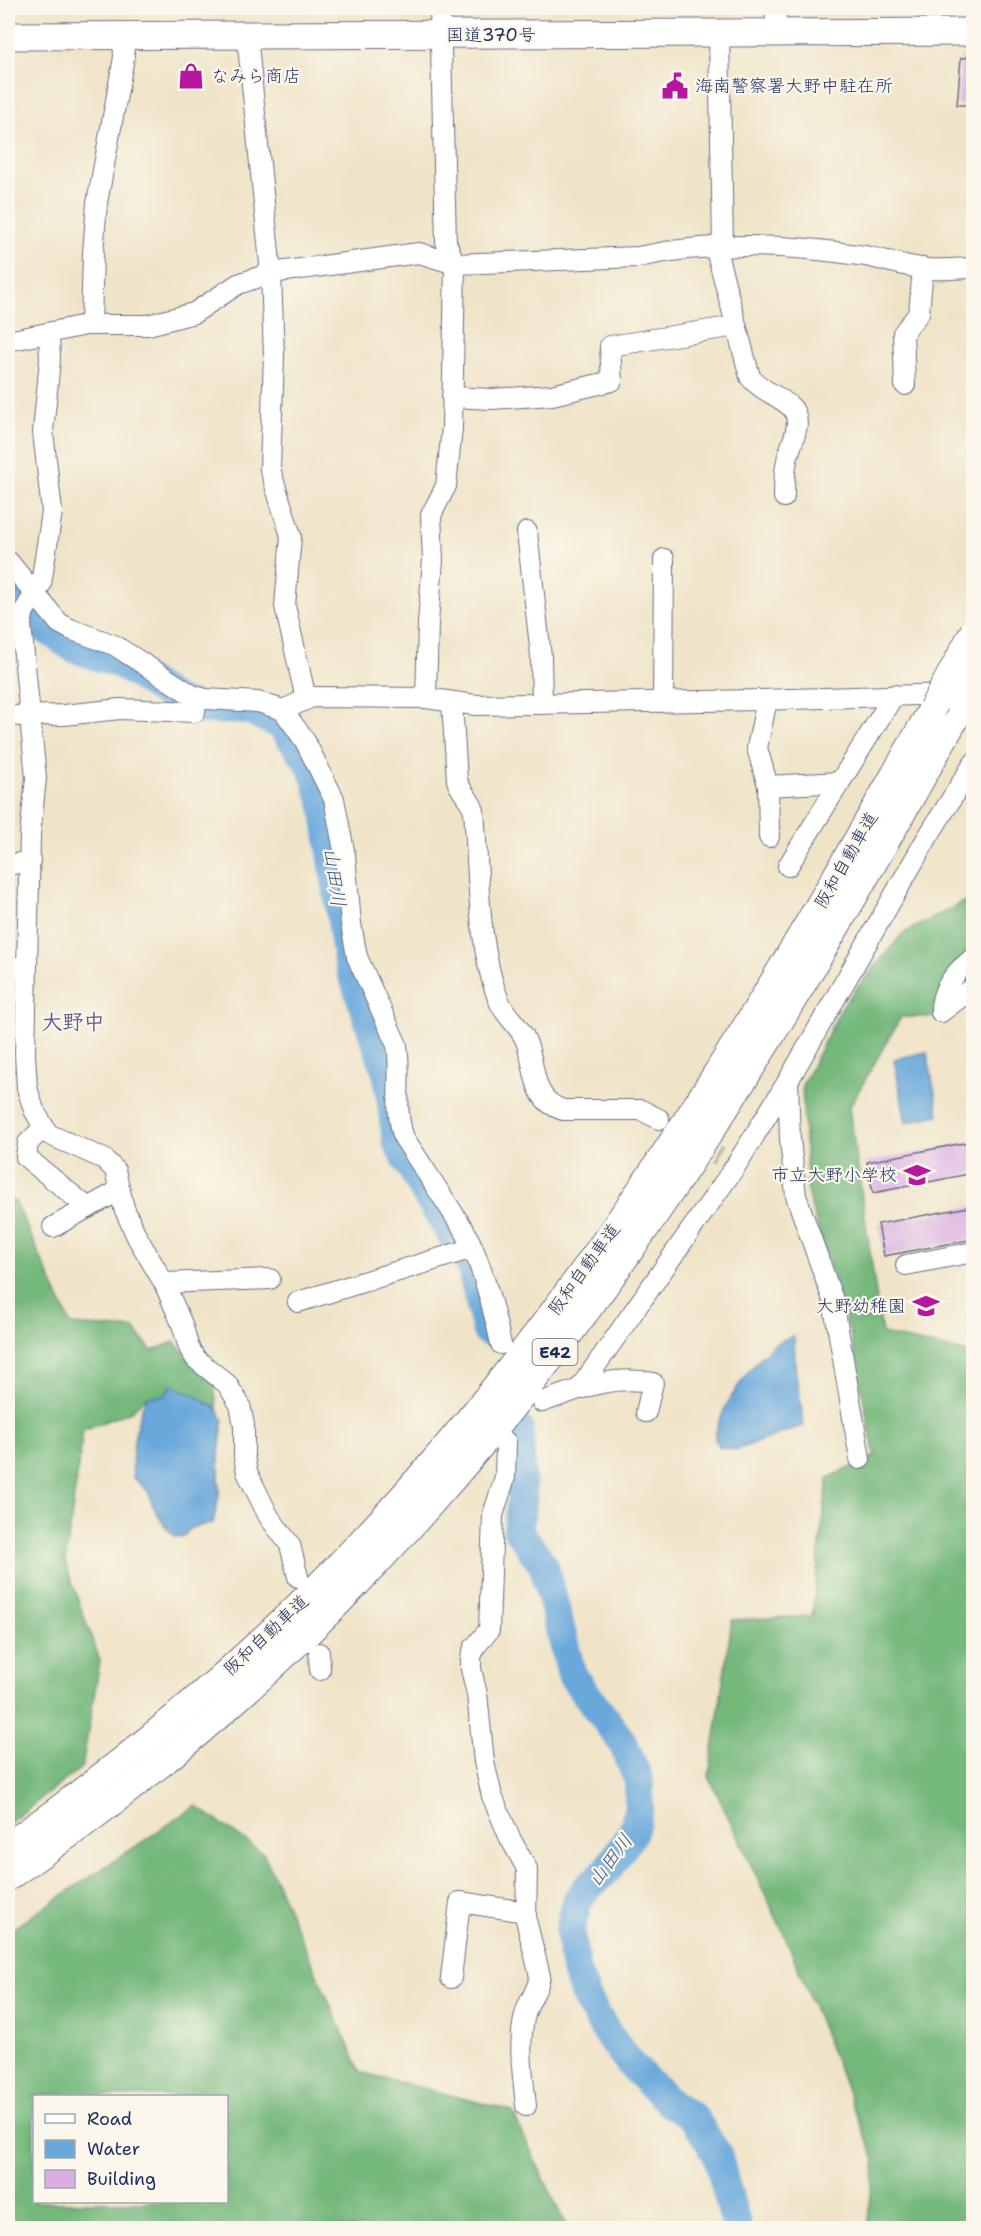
<svg xmlns="http://www.w3.org/2000/svg" width="981" height="2236" viewBox="0 0 981 2236" font-family="'Shantell Sans','Klee One',sans-serif">
  <style>
    .forest { fill: #75b87c; stroke: #48746d; stroke-width: 1.5; fill-rule: evenodd }
    .water { fill: #69a8db; stroke: #426c9c; stroke-width: 1.5 }
    .lines { fill: none; stroke-linecap: round; stroke-linejoin: round }
    .river { stroke: #69a8db; stroke-width: 30 }
    .building { fill: #daaee2 }
    .minor-tunnel { stroke: #c5c0b3; stroke-width: 20; stroke-dasharray: 20 10; stroke-linecap: butt }
    .minor-casing { stroke: #666e83; stroke-width: 22 }
    .highway-casing { stroke: #666e83; stroke-width: 29 }
    .minor { stroke: #fff; stroke-width: 20 }
    .highway { stroke: #fff; stroke-width: 27 }
    .highway-bridge-casing { stroke: #666e83; stroke-width: 29; stroke-linecap: butt }
    .highway-bridge { stroke: #fff; stroke-width: 27 }
    .labels { text-anchor: middle; dominant-baseline: central; stroke-width: 4.5; stroke-linejoin: round; paint-order: stroke }
    .shield { fill: #fbf7ec; stroke: #5e6b89; stroke-width: 1.5 }
    .shield-label { font-size: 16px; font-weight: bold; fill: #1b2f5e }
    .street-label { font-size: 18px; fill: #1b2f5e; stroke: #fbf7ec }
    .poi-label { font-size: 18px; fill: #1b2f5e; stroke: #fbf7ec; text-anchor: start }
    .water-label { font-size: 20px; font-style: italic; fill: #36598a; stroke: #fbf7ec }
    .quarter-label { font-size: 21px; font-weight: bold; fill: #5e5b8c; stroke: #fbf7ec }
  </style>
  <rect width="100%" height="100%" fill="#fbf7ec"/>
  <filter id="ink" filterUnits="userSpaceOnUse"><feTurbulence type="fractalNoise" baseFrequency=".0167" numOctaves="2"/><feDisplacementMap in="SourceGraphic" scale="12" xChannelSelector="R" yChannelSelector="G"/><feConvolveMatrix kernelMatrix="1 2 1 2 8 2 1 2 1" color-interpolation-filters="sRGB"/></filter>
  <filter id="wash" filterUnits="userSpaceOnUse"><feTurbulence type="fractalNoise" baseFrequency=".008" numOctaves="4" result="noise"/><feDisplacementMap in="SourceGraphic" scale="24" xChannelSelector="R" yChannelSelector="G"/><feGaussianBlur stdDeviation="1.35" result="paint"/><feColorMatrix in="noise" values="0 0 0 0 0 0 0 0 0 0 0 0 0 0 0 0 0 1.4 0 .05"/><feComposite in="paint" operator="in"/></filter>
  <g filter="url(#wash)">
    <rect width="100%" height="100%" fill="#f0e4c8"/>
    <!-- forest -->
    <g class="forest">
      <path d="M973,897V990L948,1017H901L849,1108L882,1334L973,1354V2228H867L875,2160L785,1936L709,1777L732,1620L812,1616L828,1478L875,1456L851,1337L808,1195L802,1086L843,1005L902,934Z"/>
      <path d="M8,1198L16,1203L71,1325L134,1329L152,1351L174,1342L214,1385L217,1409L171,1385L165,1395L147,1397L131,1411L83,1430L65,1563L100,1661L82,1767L8,1824Z"/>
      <path d="M196,1806L264,1854L360,2072L512,2111L567,2228H8V1932ZM34,2096H226V2202H34Z"/>
    </g>
    <!-- water -->
    <g class="water">
      <path d="M927,1052L939,1115L906,1122L894,1059Z"/>
      <path d="M794,1336L795,1367L804,1425L736,1450L720,1447L715,1441C716,1412 753,1360 777,1343C781,1340 788,1338 794,1336Z"/>
      <path d="M171,1385L193,1394L217,1409L223,1420L219,1455V1494L213,1523L190,1528L184,1536L175,1537L163,1523L153,1506L148,1491L133,1478C131,1452 135,1421 147,1397L165,1395Z"/>
    </g>
    <g class="lines">
      <!-- river -->
      <g class="river">
        <path d="M8,582L36,622L72,647L123,665L175,700L203,709L250,710L282,726L311,765L325,805L348,960L388,1076L397,1142L428,1197L471,1265L487,1331"/>
        <path d="M519,1429L522,1500L518,1530L544,1566L572,1675L623,1743L639,1781V1808L633,1832L608,1869L586,1889L577,1901L570,1931L576,1971L587,1999L607,2033L632,2066L671,2104L694,2118L717,2154L737,2228"/>
      </g>
    </g>
    <g id="blocks">
      <!-- building -->
      <g class="building">
        <path d="M974,57V105H957L961,58Z"/>
        <path d="M974,1141V1173L873,1193L867,1162Z"/>
        <path d="M974,1206V1239L884,1256L878,1224Z"/>
      </g>
    </g>
  </g>
  <g filter="url(#ink)">
    <use href="#blocks" fill-opacity="0" stroke="#666e83" stroke-width="1.5"/>
    <g class="lines">
      <!-- minor-tunnel -->
      <path class="minor-tunnel" d="M691,1139L719,1157"/>
      <!-- minor casing -->
      <g class="minor-casing">
        <g id="minor">
          <path d="M775,8L777,33"/>
          <path d="M719,34L723,246"/>
          <path d="M247,35L271,273L274,356L270,469L291,536L285,606L306,699"/>
          <path d="M715,246L750,377C761,391 778,395 791,407C805,422 790,444 787,460C784,473 784,484 784,497"/>
          <path d="M91,325L93,253L97,203L124,57L123,35"/>
          <path d="M49,333L50,360L43,432L52,512L41,584L24,611L21,624L36,778L30,835L25,1054L27,1088L34,1110L48,1134L104,1159L115,1170L124,1208L137,1237L164,1283L182,1324L189,1348L196,1359L227,1384L240,1405L244,1425V1456L247,1472L269,1517L290,1545L298,1577"/>
          <path d="M8,341L86,325H148L194,313L238,284L271,273L419,253L455,264L638,257C713,241 790,244 865,256C886,260 906,267 928,269C943,270 958,268 974,268"/>
          <path d="M905,385L903,333L919,313L923,268"/>
          <path d="M452,397L492,399L552,395L612,381L610,346L736,326"/>
          <path d="M527,532L541,656L542,704"/>
          <path d="M8,561L59,623L70,629L114,645L192,695L206,699L258,702L283,710L312,697L426,698L475,705L760,700L950,694"/>
          <path d="M426,698L428,623L433,560L431,515L446,486L452,428L455,264L446,242L440,8"/>
          <path d="M767,700L757,748L768,786L769,837"/>
          <path d="M663,702L664,559"/>
          <path d="M452,703L457,780C460,792 471,799 474,811C479,870 477,949 500,1003C506,1016 518,1025 524,1037C538,1064 528,1099 563,1110H641L659,1119"/>
          <path d="M283,710L305,741L334,799L345,856L351,924L357,957L397,1045C402,1077 393,1107 404,1138L466,1233C483,1268 493,1306 501,1344"/>
          <path d="M8,716L64,715L120,709L195,712L197,697"/>
          <path d="M768,786L840,782"/>
          <path d="M8,865L30,861"/>
          <path d="M788,866L894,695"/>
          <path d="M8,969L27,965"/>
          <path d="M941,1012C940,990 956,970 974,958"/>
          <path d="M941,1012L974,987"/>
          <path d="M788,1081L790,1139L796,1196L833,1300L860,1459"/>
          <path d="M44,1127L28,1143L26,1157L88,1208"/>
          <path d="M53,1227L120,1190"/>
          <path d="M906,1265L974,1252"/>
          <path d="M164,1283L270,1279"/>
          <path d="M298,1302L473,1248"/>
          <path d="M580,1388L735,1167L788,1081L927,838L974,763"/>
          <path d="M542,1402C579,1389 613,1374 653,1383L646,1412"/>
          <path d="M506,1442L505,1477L493,1515L489,1630L474,1648L471,1658V1669L477,1694L484,1762L492,1796L509,1836L527,1869L526,1920L540,1976C538,1990 530,1999 526,2011C517,2042 523,2075 526,2106"/>
          <path d="M319,1653L320,1670"/>
          <path d="M451,1978L460,1902L526,1912"/>
        </g>
      </g>
      <!-- highway casing -->
      <g class="highway-casing">
        <g id="highway">
          <path d="M8,36L974,32"/>
          <path d="M8,1846C109,1775 205,1696 294,1610C561,1352 751,1029 932,709"/>
          <path d="M8,1877C190,1755 352,1602 491,1433C675,1211 821,959 961,708"/>
        </g>
      </g>
      <!-- minor -->
      <use href="#minor" class="minor"/>
      <!-- highway -->
      <use href="#highway" class="highway"/>
      <!-- highway-bridge casing -->
      <g class="highway-bridge-casing">
        <g id="highway-bridge">
          <path d="M961,708L974,685"/>
          <path d="M932,709L974,631"/>
        </g>
      </g>
      <!-- highway-bridge -->
      <use href="#highway-bridge" class="highway-bridge"/>
    </g>
  </g>
  <!-- icons -->
  <defs>
    <g id="shop-bare" transform="scale(2.07)"><path d="M-5-2.5h2.3a2.7 3.5 0 0 1 5.4 0H5L5.5 6h-11ZM-1.5-2.5h3a1.5 2.3 0 0 0-3 0Z" fill="#b5179e" stroke="#fbf7ec" stroke-width="2.5" paint-order="stroke"/></g>
    <g id="civic-bare" transform="scale(2.07)"><path d="M-.6-6.5H3V-4.5H.6V-3L4-1V1h2V6H-6V1h2V-1L-.6-3ZM-1.2 2.5V6h2.4V2.5Z" fill="#b5179e" stroke="#fbf7ec" stroke-width="2.5" paint-order="stroke"/></g>
    <g id="school-bare" transform="scale(2.07)"><path d="M0-5L7-2L0 1L-7-2ZM-4 1L0 2.5L4 1V4Q0 6-4 4Z" fill="#b5179e" stroke="#fbf7ec" stroke-width="2.5" paint-order="stroke"/></g>
  </defs>
  <g fill-rule="evenodd">
    <use href="#shop-bare" x="191" y="76"/>
    <use href="#civic-bare" x="675" y="86"/>
    <use href="#school-bare" x="917" y="1175"/>
    <use href="#school-bare" x="926" y="1306"/>
  </g>
  <g class="labels">
    <!-- shield labels -->
    <rect class="shield" x="532.5" y="1339" width="45" height="26" rx="4.5"/>
    <g class="shield-label">
      <text x="555" y="1352">E42</text>
    </g>
    <!-- street labels -->
    <g class="street-label">
      <text x="491" y="35">国道370号</text>
      <text transform="translate(846 860) rotate(-60)">阪和自動車道</text>
      <text transform="translate(584 1269) rotate(-54)">阪和自動車道</text>
      <text transform="translate(266 1635) rotate(-43)">阪和自動車道</text>
    </g>
    <!-- poi labels -->
    <g class="poi-label">
      <text x="211" y="76">なみら商店</text>
      <text x="695" y="86">海南警察署大野中駐在所</text>
      <text x="897" y="1175" text-anchor="end">市立大野小学校</text>
      <text x="906" y="1306" text-anchor="end">大野幼稚園</text>
    </g>
    <!-- water labels -->
    <g class="water-label">
      <text transform="translate(335 877) rotate(82)">山田川</text>
      <text transform="translate(610 1860) rotate(-53)">山田川</text>
    </g>
    <!-- quarter labels -->
    <g class="quarter-label">
      <text x="73" y="1022">大野中</text>
    </g>
  </g>
  <!-- margin -->
  <rect width="981" height="2236" fill="none" stroke="#fbf7ec" stroke-width="30"/>
  <!-- legend -->
  <rect x="33" y="2095" width="195" height="108" fill="#fbf7ec" stroke="#a1a7b3" stroke-width="1.5"/>
  <rect x="45" y="2114" width="30" height="9" fill="#ffffff" stroke="#a1a7b3" stroke-width="1.5"/>
  <text x="87" y="2125" font-size="18" fill="#1b2f5e">Road</text>
  <rect x="45" y="2140" width="30" height="18" fill="#69a8db" stroke="#a1a7b3" stroke-width="1.5"/>
  <text x="87" y="2155" font-size="18" fill="#1b2f5e">Water</text>
  <rect x="45" y="2170" width="30" height="18" fill="#daaee2" stroke="#a1a7b3" stroke-width="1.5"/>
  <text x="87" y="2185" font-size="18" fill="#1b2f5e">Building</text>
</svg>
